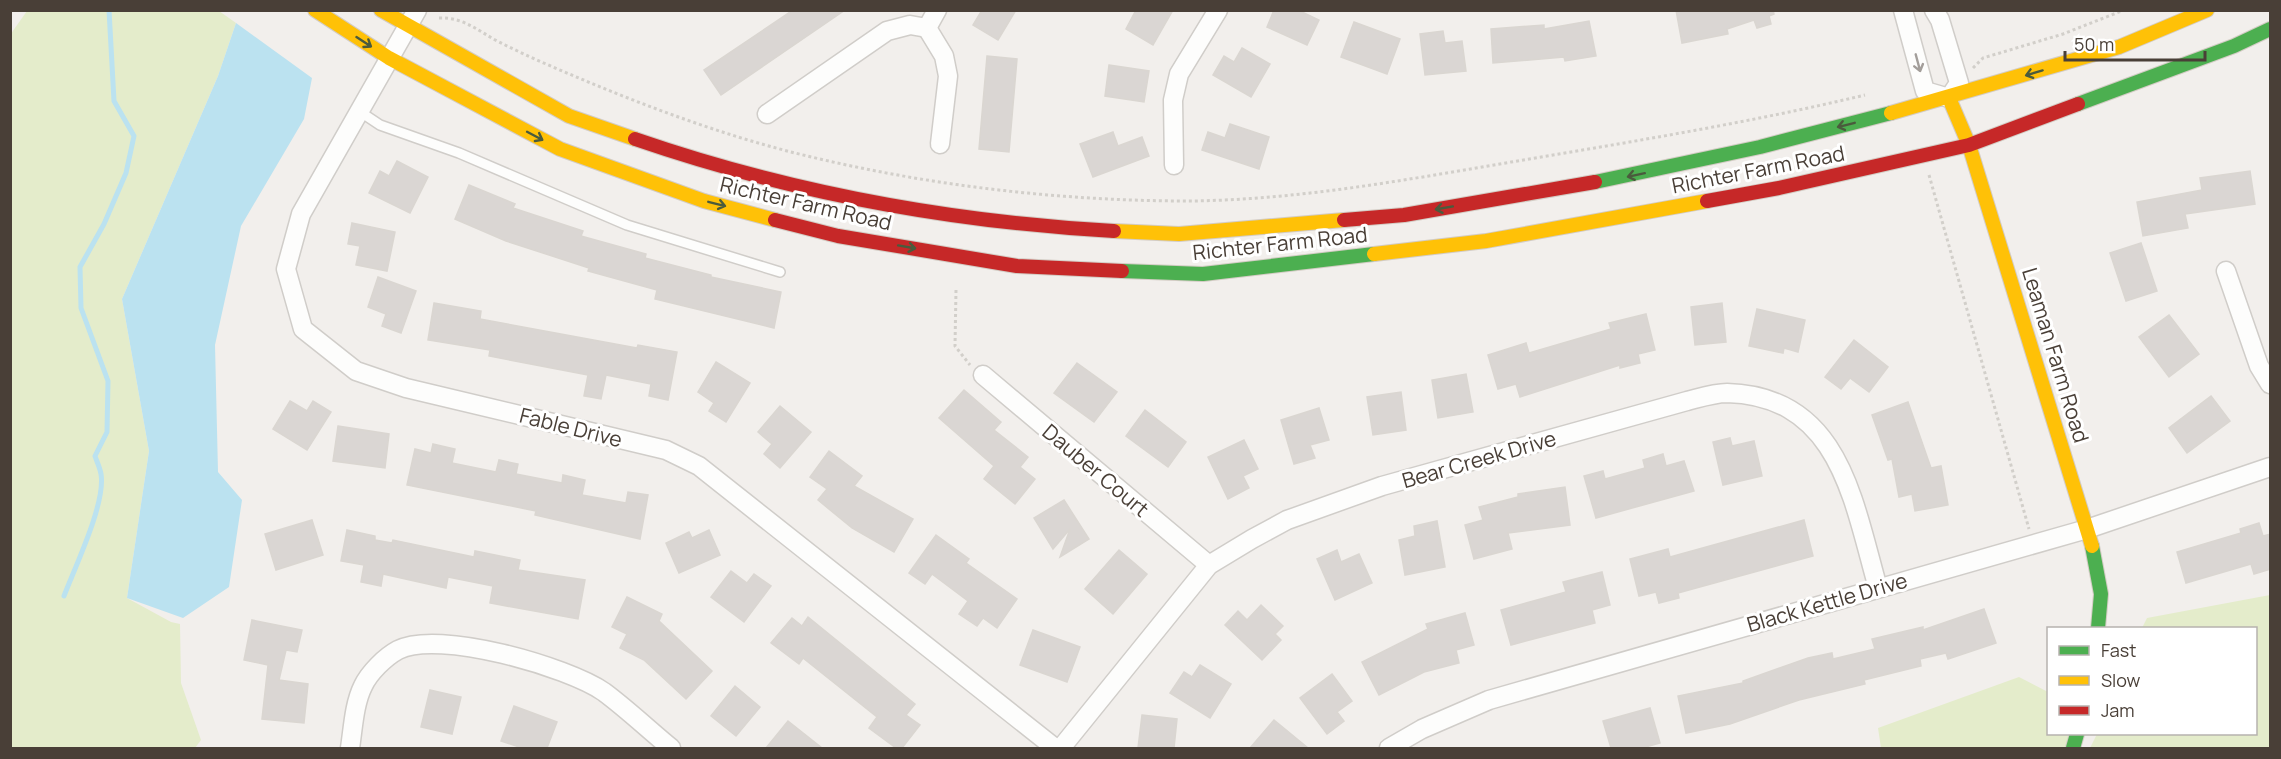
<svg xmlns="http://www.w3.org/2000/svg" width="2281" height="759" viewBox="0 0 2281 759" font-family="Manrope,sans-serif">
  <style>
    .green { fill: #e4eccb }
    .water { fill: #bbe2f0 }
    .lines { fill: none; stroke-linecap: round; stroke-linejoin: round }
    .stream { stroke: #bbe2f0; stroke-width: 5 }
    .building { fill: #dad6d3; stroke: #dad6d1; stroke-width: 1.5 }
    .lane-casing { stroke: #d0cdc9; stroke-width: 12 }
    .street-casing { stroke: #d0cdc9; stroke-width: 21 }
    .fast-casing { stroke: #d3ccc4; stroke-width: 16 }
    .slow-casing { stroke: #d3ccc4; stroke-width: 16 }
    .jam-casing { stroke: #d3ccc4; stroke-width: 16 }
    .path { stroke: #d2cfca; stroke-width: 3; stroke-dasharray: 3 3; stroke-linecap: butt }
    .lane { stroke: #fdfdfc; stroke-width: 9 }
    .street { stroke: #fdfdfc; stroke-width: 18 }
    .fast { stroke: #4caf50; stroke-width: 14 }
    .slow { stroke: #ffc107; stroke-width: 14 }
    .jam { stroke: #c62828; stroke-width: 14 }
    .oneway { stroke: #4a5b3d }
    .oneway2 { stroke: #a39e9a }
    .labels { text-anchor: middle; dominant-baseline: central; stroke-width: 6; stroke-linejoin: round; paint-order: stroke }
    .street-label { font-size: 21px; fill: #493f37; stroke: #fff }
  </style>
  <rect width="100%" height="100%" fill="#f2efec"/>
  <!-- green -->
  <g class="green">
    <path d="M27,11H219L236,23L218,76L122,299L149,451L127,598L171,622L180,624L181,683L201,740L195,748H11L10,35Z"/>
    <path d="M2270,595V748H2090L2097,734H2256V628H2142L2147,618Z"/>
    <path d="M2019,677L2048,692V734H2069L2065,748H1881L1878,728Z"/>
  </g>
  <!-- water -->
  <path class="water" d="M236,23L312,78L304,119L241,226L215,345L218,472L242,500L229,587L183,618L127,598L149,451L122,299L218,76Z"/>
  <g class="lines">
    <!-- stream -->
    <path class="stream" d="M64,596C75,567 106,503 101,474C100,468 97,462 95,456L107,432L108,381L81,308L80,267L104,224L126,173L134,136L114,101L109,10"/>
  </g>
  <!-- building -->
  <g class="building">
    <path d="M793,10H845L721,95L704,70Z"/>
    <path d="M982,10H1016L998,40L973,25Z"/>
    <path d="M1136,10H1173L1153,45L1126,29Z"/>
    <path d="M1274,10H1298L1319,20L1307,45L1267,27Z"/>
    <path d="M1676,10H1773L1774,14L1769,16L1771,24L1757,28L1754,20L1727,29L1728,34L1682,43Z"/>
    <path d="M1589,21L1596,56L1565,61L1564,57L1493,63L1491,29L1544,25V29Z"/>
    <path d="M1354,22L1400,39L1387,74L1341,57Z"/>
    <path d="M1443,31L1445,43L1462,41L1466,71L1425,75L1420,34Z"/>
    <path d="M1242,48L1270,64L1251,97L1213,75L1224,56L1234,62Z"/>
    <path d="M987,56L1017,59L1009,152L979,149Z"/>
    <path d="M1109,65L1149,71L1144,102L1105,96Z"/>
    <path d="M1230,124L1269,137L1259,169L1202,150L1208,132L1225,138Z"/>
    <path d="M1113,132L1118,146L1142,137L1149,156L1093,177L1080,144Z"/>
    <path d="M397,161L428,177L410,213L369,193L380,171L389,176Z"/>
    <path d="M2250,171L2255,204L2185,214L2188,228L2143,236L2137,202L2202,190L2200,178Z"/>
    <path d="M469,185L515,204L513,208L583,231L581,236L646,254L645,258L711,275V277L781,292L774,328L655,299L657,290L588,271L589,268L506,241L455,219Z"/>
    <path d="M352,223L395,232L387,271L356,265L360,246L348,244Z"/>
    <path d="M2141,243L2157,291L2126,301L2110,253Z"/>
    <path d="M378,277L416,291L401,333L382,326L386,314L368,307Z"/>
    <path d="M434,303L481,311L480,319L637,348L638,345L677,352L668,400L649,396L651,384L606,375L601,399L584,396L588,375L489,356L490,350L428,340Z"/>
    <path d="M1722,303L1726,342L1695,345L1691,307Z"/>
    <path d="M1757,309L1805,320L1798,352L1784,348L1783,353L1749,346Z"/>
    <path d="M1646,314L1655,350L1638,354L1640,363L1620,368V365L1520,397L1516,384L1498,389L1488,355L1526,343L1529,353L1611,329L1609,323Z"/>
    <path d="M2169,315L2199,354L2169,377L2139,337Z"/>
    <path d="M1854,340L1888,367L1869,392L1850,378L1841,389L1825,377Z"/>
    <path d="M716,362L750,383L726,422L709,411L714,403L698,392Z"/>
    <path d="M1077,363L1117,392L1094,422L1054,393Z"/>
    <path d="M1466,374L1473,412L1438,418L1432,380Z"/>
    <path d="M964,390L1001,422L994,430L1028,457L1020,467L1035,479L1015,504L984,479L994,466L939,418Z"/>
    <path d="M1401,392L1406,430L1373,435L1367,397Z"/>
    <path d="M2211,396L2230,421L2187,453L2169,428Z"/>
    <path d="M290,401L307,411L313,401L331,412L307,450L273,429Z"/>
    <path d="M1908,402L1931,468L1941,466L1948,505L1915,511L1912,494L1899,497L1892,459L1888,460L1872,415Z"/>
    <path d="M780,406L811,432L780,468L764,454L772,444L758,432Z"/>
    <path d="M1319,408L1329,440L1310,445L1315,458L1294,464L1281,420Z"/>
    <path d="M1145,410L1186,442L1168,467L1126,436Z"/>
    <path d="M338,426L389,434L385,468L333,461Z"/>
    <path d="M1730,438L1732,446L1754,441L1762,476L1723,485L1713,442Z"/>
    <path d="M1244,440L1258,469L1243,476L1249,488L1228,499L1208,457Z"/>
    <path d="M433,444L455,449L452,463L496,472L499,460L518,464L516,474L562,483L563,475L585,480L582,495L626,503L628,492L648,495L640,539L535,515L536,511L407,485L415,449L431,453Z"/>
    <path d="M829,451L862,476L854,486L913,519L894,552L852,528L818,500L827,489L810,477Z"/>
    <path d="M1663,454L1666,466L1684,461L1694,491L1596,518L1584,476L1603,471L1605,479L1645,468L1643,460Z"/>
    <path d="M1565,487L1570,525L1508,533L1512,549L1474,559L1465,525L1483,520L1479,507L1518,497V494Z"/>
    <path d="M1064,500L1089,539L1060,557L1070,529L1053,549L1034,518Z"/>
    <path d="M312,520L323,555L276,570L265,534Z"/>
    <path d="M1804,520L1813,556L1678,593L1679,598L1659,603L1656,592L1639,596L1630,559L1668,549L1670,557Z"/>
    <path d="M1437,521L1445,567L1405,575L1399,540L1415,536L1414,526Z"/>
    <path d="M2259,523L2263,536L2271,534V569L2254,574L2251,564L2186,583L2177,552L2241,533L2240,529Z"/>
    <path d="M347,530L375,536V540L392,543L393,540L474,557L475,551L520,560L518,570L585,580L578,619L490,603L493,586L448,577L446,588L383,574L381,586L361,582L364,565L341,561Z"/>
    <path d="M709,530L720,555L679,573L666,543L689,532L692,538Z"/>
    <path d="M936,535L969,559L966,563L1017,599L997,628L983,618L977,626L959,614L968,601L932,574L925,584L909,573Z"/>
    <path d="M1119,550L1147,574L1113,614L1085,589Z"/>
    <path d="M1337,550L1341,562L1359,554L1372,583L1335,600L1317,559Z"/>
    <path d="M731,571L747,583L754,574L771,586L744,622L711,597Z"/>
    <path d="M1602,572L1610,605L1592,610L1595,623L1511,645L1501,610L1566,592L1563,582Z"/>
    <path d="M627,597L662,614L659,621L712,671L686,699L644,660L620,648L627,634L612,627Z"/>
    <path d="M1261,605L1283,626L1275,634L1281,640L1262,660L1225,625L1238,611L1247,620Z"/>
    <path d="M1984,609L1996,643L1948,659L1946,653L1920,659L1921,666L1864,680L1865,684L1799,700L1730,724L1686,733L1678,696L1743,683V681L1808,658L1832,653L1833,659L1875,649L1872,639L1923,627V630Z"/>
    <path d="M1465,613L1474,645L1456,650L1459,663L1424,672L1379,695L1362,662L1428,629L1426,624Z"/>
    <path d="M808,617L915,704L906,715L920,725L902,748H896L869,728L877,717L803,658L799,664L771,643L792,618L802,626Z"/>
    <path d="M252,620L302,630L297,652L286,650L279,680L308,684L304,723L262,719L268,665L244,660Z"/>
    <path d="M1033,630L1080,647L1067,682L1020,665Z"/>
    <path d="M1200,665L1231,684L1210,718L1170,693L1184,672L1192,677Z"/>
    <path d="M1332,674L1352,701L1337,712L1344,721L1327,734L1300,698Z"/>
    <path d="M735,686L760,707L736,736L711,716Z"/>
    <path d="M430,690L461,697L452,734L421,727Z"/>
    <path d="M514,706L557,722L547,748H522L501,741Z"/>
    <path d="M1650,708L1660,743L1642,748H1611L1603,721Z"/>
    <path d="M1142,715L1177,719L1174,748H1138Z"/>
    <path d="M1274,720L1308,748H1250Z"/>
    <path d="M788,721L822,748H766Z"/>
  </g>
  <g class="lines">
    <!-- lane casing -->
    <g class="lane-casing">
      <path id="lane" d="M359,111L380,125L459,153L627,225L780,272"/>
    </g>
    <!-- street casing -->
    <g class="street-casing">
      <g id="street">
        <path d="M417,10L301,214L286,269L303,329L356,371L406,388L666,450L699,466L1055,748"/>
        <path d="M1903,10L1925,91L1949,98L1959,83L1940,20L1934,10"/>
        <path d="M927,28L944,56L948,76L940,144"/>
        <path d="M767,114L887,31L910,25L927,28L937,10"/>
        <path d="M1174,165L1173,100L1179,74L1218,10"/>
        <path d="M2226,271L2259,366L2270,384"/>
        <path d="M983,375L1209,565"/>
        <path d="M350,748C353,729 354,704 363,686C369,673 385,657 398,650C438,629 568,667 604,692C627,709 649,730 671,748"/>
        <path d="M1061,748L1209,565L1252,539L1287,520L1382,486L1687,401C1699,398 1714,393 1727,393C1840,396 1853,501 1878,588"/>
        <path d="M1389,748L1422,729L1489,700L2087,529L2270,467"/>
      </g>
    </g>
    <!-- fast casing -->
    <g class="fast-casing">
      <g id="fast">
        <path d="M2078,104L2234,46L2270,29"/>
        <path d="M1595,182L1760,147L1891,113"/>
        <path d="M1122,271L1203,274L1374,254"/>
        <path d="M2092,546L2101,594L2098,628"/>
        <path d="M2073,748L2077,734"/>
      </g>
    </g>
    <!-- slow casing -->
    <g class="slow-casing">
      <g id="slow">
        <path d="M315,10L389,58L560,149L704,201L775,220"/>
        <path d="M381,10L569,116L635,139"/>
        <path d="M1949,98L1969,145L2092,546"/>
        <path d="M1891,113L2119,47L2207,10"/>
        <path d="M1114,231L1179,234L1344,220"/>
        <path d="M1374,254L1486,241L1707,201"/>
      </g>
    </g>
    <!-- jam casing -->
    <g class="jam-casing">
      <g id="jam">
        <path d="M635,139C789,192 952,222 1114,231"/>
        <path d="M1707,201L1779,188L1969,145L2078,104"/>
        <path d="M775,220L838,236L1017,266L1122,271"/>
        <path d="M1344,220L1404,215L1595,182"/>
      </g>
    </g>
    <!-- path -->
    <g class="path">
      <path d="M439,18C464,17 478,31 499,42C527,56 557,69 586,81C653,109 724,135 795,153C923,185 1057,201 1189,201C1297,200 1405,180 1511,162C1630,142 1748,123 1865,95"/>
      <path d="M1973,68L1983,58L2063,34L2124,10"/>
      <path d="M1929,175L2029,529"/>
      <path d="M956,290L955,346L970,365"/>
    </g>
    <!-- lane -->
    <use href="#lane" class="lane"/>
    <!-- street -->
    <use href="#street" class="street"/>
    <!-- fast -->
    <use href="#fast" class="fast"/>
    <!-- slow -->
    <use href="#slow" class="slow"/>
    <!-- jam -->
    <use href="#jam" class="jam"/>
  </g>
  <!-- one-way arrows -->
  <defs><path id="oneway-shaft" d="M-6 0H5M1.5-3L5.5 0L1.5 3" fill="none" stroke-width="1.6" stroke-linecap="round" stroke-linejoin="round" transform="scale(1.5)"/></defs>
  <g class="oneway">
    <use href="#oneway-shaft" transform="translate(364 42) rotate(33)"/>
    <use href="#oneway-shaft" transform="translate(2034 73) rotate(163)"/>
    <use href="#oneway-shaft" transform="translate(1846 125) rotate(166)"/>
    <use href="#oneway-shaft" transform="translate(535 136) rotate(28)"/>
    <use href="#oneway-shaft" transform="translate(1636 175) rotate(168)"/>
    <use href="#oneway-shaft" transform="translate(717 204) rotate(14)"/>
    <use href="#oneway-shaft" transform="translate(1444 208) rotate(170)"/>
    <use href="#oneway-shaft" transform="translate(907 247) rotate(10)"/>
  </g>
  <use class="oneway2" href="#oneway-shaft" transform="translate(1918 63) rotate(75)"/>
  <g class="labels">
    <!-- street labels -->
    <g class="street-label">
      <text transform="translate(1758 169) rotate(-11)">Richter Farm Road</text>
      <text transform="translate(806 203) rotate(13)">Richter Farm Road</text>
      <text transform="translate(1280 243) rotate(-6)">Richter Farm Road</text>
      <text transform="translate(2056 355) rotate(73)">Leaman Farm Road</text>
      <text transform="translate(571 427) rotate(14)">Fable Drive</text>
      <text transform="translate(1479 459) rotate(-16)">Bear Creek Drive</text>
      <text transform="translate(1096 470) rotate(40)">Dauber Court</text>
      <text transform="translate(1827 602) rotate(-16)">Black Kettle Drive</text>
    </g>
  </g>
  <!-- border -->
  <rect width="2281" height="759" fill="none" stroke="#493f37" stroke-width="24"/>
  <!-- legend -->
  <rect x="2047" y="627" width="210" height="108" fill="#ffffff" stroke="#b6b2af" stroke-width="1.5"/>
  <rect x="2059" y="646" width="30" height="9" fill="#4caf50" stroke="#b6b2af" stroke-width="1.5"/>
  <text x="2101" y="657" font-size="18" fill="#493f37">Fast</text>
  <rect x="2059" y="676" width="30" height="9" fill="#ffc107" stroke="#b6b2af" stroke-width="1.5"/>
  <text x="2101" y="687" font-size="18" fill="#493f37">Slow</text>
  <rect x="2059" y="706" width="30" height="9" fill="#c62828" stroke="#b6b2af" stroke-width="1.5"/>
  <text x="2101" y="717" font-size="18" fill="#493f37">Jam</text>
  <!-- scale -->
  <path d="M2065 51v9h140v-9" fill="none" stroke="#493f37" stroke-width="3"/>
  <text x="2074" y="51" font-size="18" fill="#493f37" stroke="#ffffff" stroke-width="4.5" paint-order="stroke">50 m</text>
</svg>
